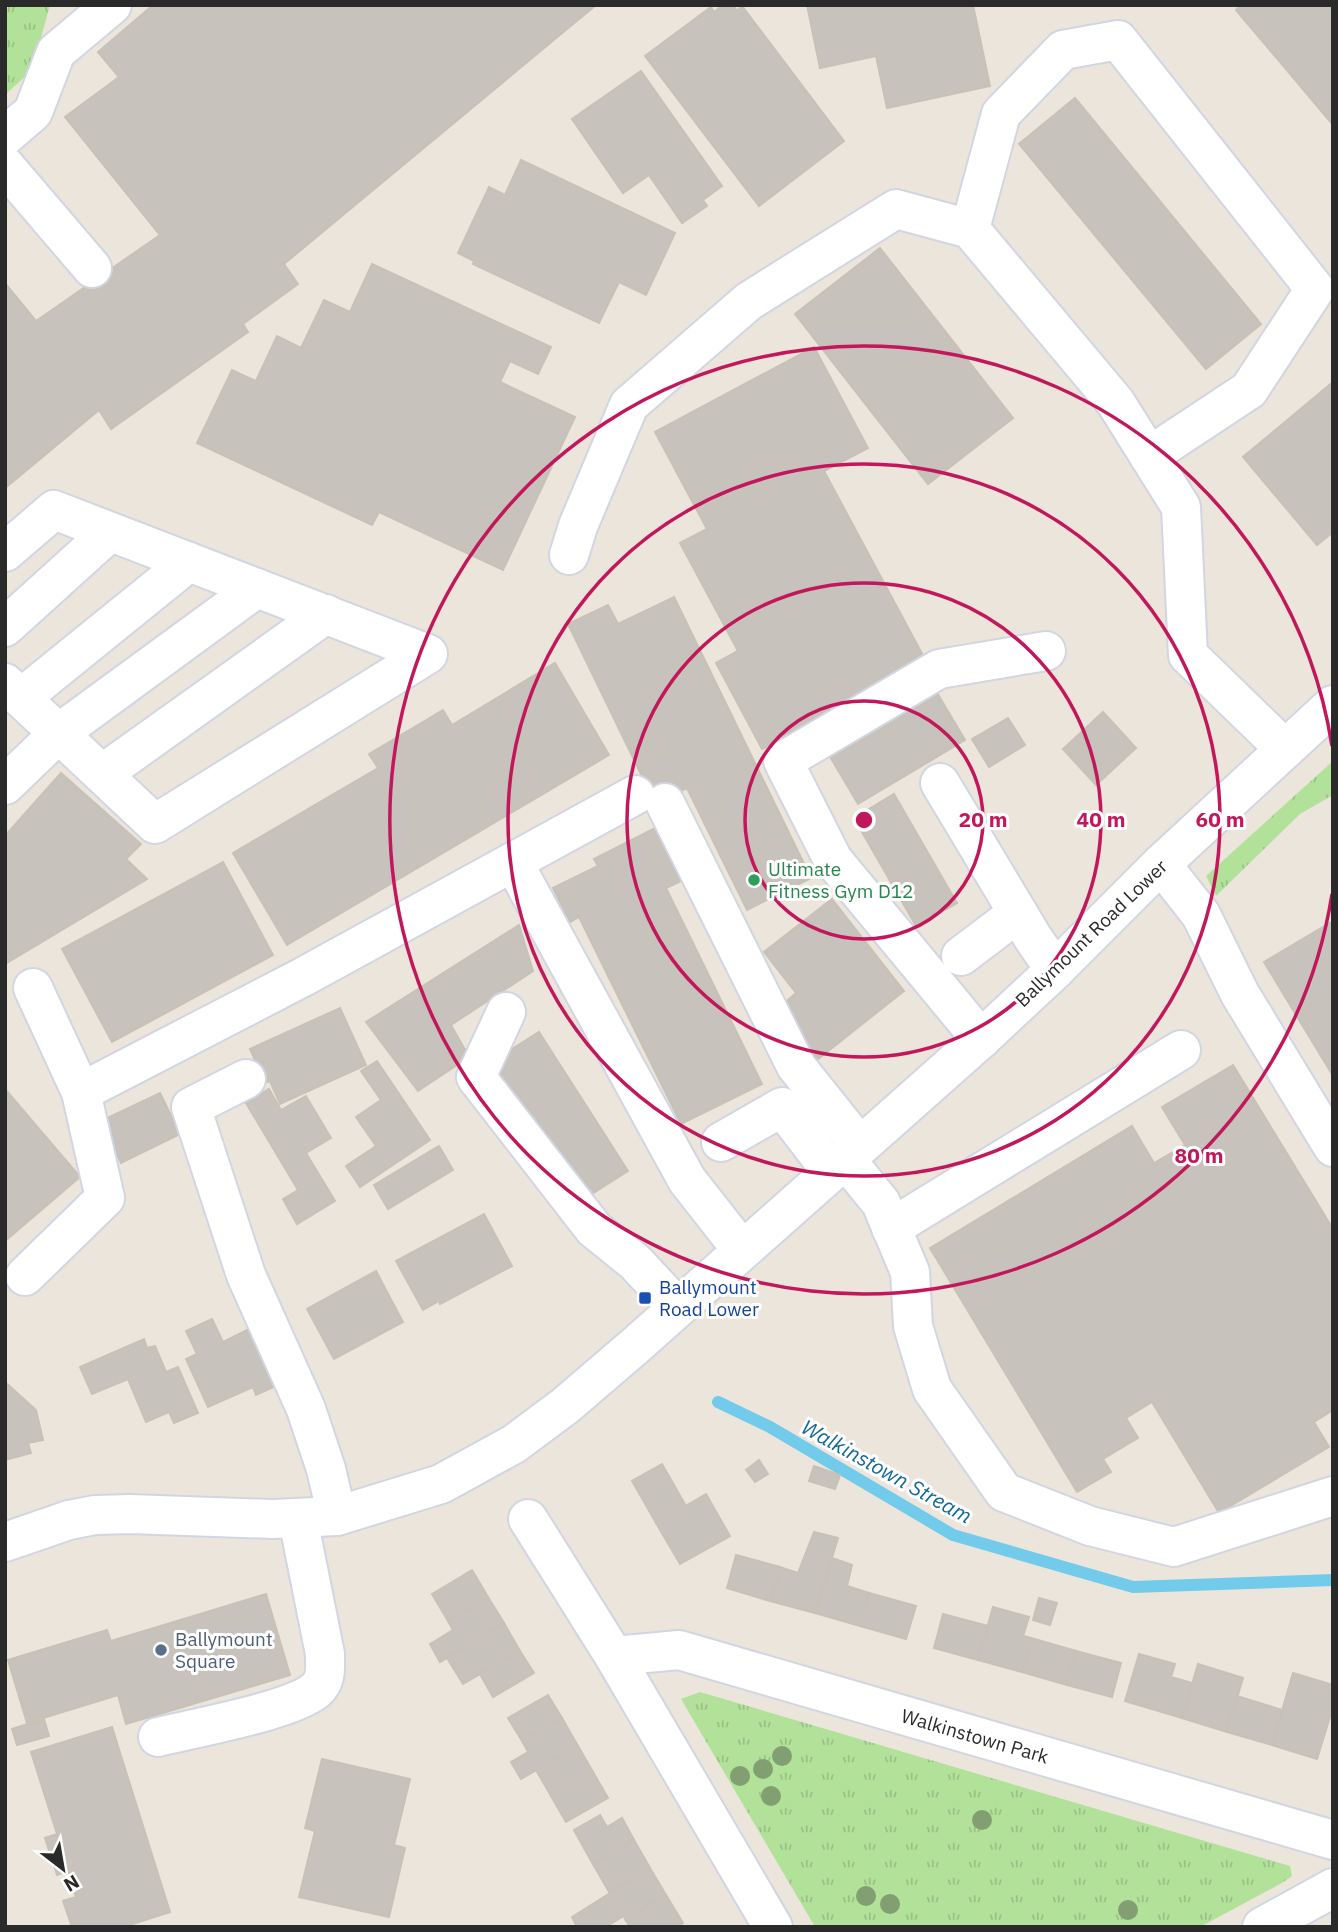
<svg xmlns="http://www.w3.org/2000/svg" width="1338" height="1932" viewBox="0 0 1338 1932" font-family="'IBM Plex Sans',sans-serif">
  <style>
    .grass { fill: url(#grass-tufts) }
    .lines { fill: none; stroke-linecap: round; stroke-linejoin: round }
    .stream { stroke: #72cbeb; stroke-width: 12 }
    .building { fill: #c7c2bc; stroke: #c7c1b6; stroke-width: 2 }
    .minor-casing { stroke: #d2d5e2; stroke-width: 42 }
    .minor { stroke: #fff; stroke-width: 38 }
    .tree { fill: #829f72 }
    .ring { fill: none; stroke: #c2185b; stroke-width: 3.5 }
    .leisure-dot { fill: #2e9e5b; stroke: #fff; stroke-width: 2.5 }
    .transit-dot { fill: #1a4fb4; stroke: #fff; stroke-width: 2.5 }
    .service-dot { fill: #5c6f8a; stroke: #fff; stroke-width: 2.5 }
    .labels { text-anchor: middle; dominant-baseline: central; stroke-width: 6; stroke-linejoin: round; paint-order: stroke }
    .leisure-label { font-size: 19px; fill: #27864d; stroke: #fff; text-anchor: start }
    .street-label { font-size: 19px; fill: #2a2a2a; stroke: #fff }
    .transit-label { font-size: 19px; fill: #164399; stroke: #fff; text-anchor: start }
    .service-label { font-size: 19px; fill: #4e5e75; stroke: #fff; text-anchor: start }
    .water-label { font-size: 21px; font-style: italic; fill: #116997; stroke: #fff }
    .centre { fill: #c2185b; stroke: #fff; stroke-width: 3.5 }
    .ring-label { font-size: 21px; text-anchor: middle; font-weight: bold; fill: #c2185b; stroke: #fff; stroke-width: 6; stroke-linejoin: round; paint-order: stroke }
  </style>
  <defs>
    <pattern id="grass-tufts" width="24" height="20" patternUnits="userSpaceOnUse" patternTransform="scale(1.75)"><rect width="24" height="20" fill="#b2e19a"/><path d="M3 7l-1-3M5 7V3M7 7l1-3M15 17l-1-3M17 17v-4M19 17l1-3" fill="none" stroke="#99c185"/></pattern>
  </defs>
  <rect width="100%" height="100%" fill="#ece5dc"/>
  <!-- grass -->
  <g class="grass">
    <path d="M9,5H50L32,70L5,95V14Z"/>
    <path d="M1333,761V795L1300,814L1216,896L1206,876Z"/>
    <path d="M700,1692L1290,1866L1292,1876L1282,1883L1200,1927H815L681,1699Z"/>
  </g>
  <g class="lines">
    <!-- stream -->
    <path class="stream" d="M718,1402L770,1427L953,1535L1133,1587L1333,1580"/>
  </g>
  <!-- building -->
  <g class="building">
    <path d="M153,5H596L284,264L298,284L243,324L248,332L111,429L99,410L5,488V283L36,321L160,235L65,117L119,77L98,52Z"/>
    <path d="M723,5H733L737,11L742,6L844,141L759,206L645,56L711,7L714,12Z"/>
    <path d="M807,5H973L990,86L887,108L876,56L820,68Z"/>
    <path d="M1241,5H1333V125L1236,10Z"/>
    <path d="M641,71L722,186L703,200L707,206L682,223L649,175L623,193L572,119Z"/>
    <path d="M1075,98L1261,324L1206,369L1019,144Z"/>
    <path d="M521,160L675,233L646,295L619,282L599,323L473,264L474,261L458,253L489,187L505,195Z"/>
    <path d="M880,248L1013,418L928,484L795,314Z"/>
    <path d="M372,264L551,347L538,374L510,361L500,382L575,417L503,570L379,512L372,525L197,443L232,370L256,381L277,336L301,348L324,300L350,312Z"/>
    <path d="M814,347L868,448L824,471L926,661L762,749L716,663L738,651L680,543L707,529L655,432Z"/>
    <path d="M1333,382V532L1317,545L1243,457Z"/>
    <path d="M674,597L811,878L747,910L687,788L655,803L568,624L608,605L618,624Z"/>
    <path d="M555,663L609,755L287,945L233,853L378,768L369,754L443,710L452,725Z"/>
    <path d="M933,686L965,740L858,804L826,750Z"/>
    <path d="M1103,712L1136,748L1096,785L1063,749Z"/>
    <path d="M1008,718L1025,745L989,767L972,739Z"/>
    <path d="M61,773L141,844L126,859L147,879L5,964V836Z"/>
    <path d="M894,794L957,903L916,926L854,818Z"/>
    <path d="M655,828L681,881L666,888L762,1084L681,1124L579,917L570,922L553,888L598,866L594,859Z"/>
    <path d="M223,862L273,955L112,1042L62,949Z"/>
    <path d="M832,899L904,991L818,1059L790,1023L782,1005L796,993L764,952Z"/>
    <path d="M1333,921V1076L1264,962Z"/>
    <path d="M519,925L533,971L451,1025L469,1057L418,1091L366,1022Z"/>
    <path d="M340,1008L366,1065L280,1104L270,1081L265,1083L250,1049Z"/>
    <path d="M539,1032L628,1171L581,1201L487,1065Z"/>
    <path d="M377,1061L430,1140L360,1187L346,1166L376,1146L356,1117L381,1100L361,1071Z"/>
    <path d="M1233,1065L1333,1229V1410L1314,1422L1329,1447L1219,1513L1152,1402L1126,1418L1138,1438L1103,1459L1111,1472L1077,1492L930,1248L1132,1126L1154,1163L1185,1145L1162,1107Z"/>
    <path d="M5,1089L80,1177L5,1241Z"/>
    <path d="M269,1089L281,1110L306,1096L331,1138L306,1153L335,1201L297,1224L283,1199L298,1190L246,1103Z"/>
    <path d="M160,1093L180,1134L121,1163L101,1121Z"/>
    <path d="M439,1146L453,1170L388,1209L374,1185Z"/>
    <path d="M484,1214L512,1266L440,1304L439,1301L423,1310L396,1261Z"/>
    <path d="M376,1271L403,1322L334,1359L307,1309Z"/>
    <path d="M212,1319L223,1342L253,1327L280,1384L256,1395L253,1387L208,1407L186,1359L197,1354L186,1331Z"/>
    <path d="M144,1339L147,1348L155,1346L166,1372L178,1367L198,1413L174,1423L169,1412L146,1422L128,1379L92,1394L80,1367Z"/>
    <path d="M5,1382L36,1410L43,1440L28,1443L31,1453L5,1460Z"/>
    <path d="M759,1460L768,1474L755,1482L746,1470Z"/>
    <path d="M662,1464L686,1506L656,1523L632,1481Z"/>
    <path d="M814,1466L840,1475L835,1489L809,1481Z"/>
    <path d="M706,1494L730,1536L680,1564L656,1523Z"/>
    <path d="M814,1532L838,1538L815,1613L770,1601L780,1567L798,1573Z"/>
    <path d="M736,1555L780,1567L770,1601L727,1588Z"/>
    <path d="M832,1558L852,1565L847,1586L869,1593L860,1626L815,1613Z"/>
    <path d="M472,1570L488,1597L448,1621L432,1594Z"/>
    <path d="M869,1593L916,1606L906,1639L860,1626Z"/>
    <path d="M266,1594L290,1675L126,1724L118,1695L27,1723L8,1660L107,1630L111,1641Z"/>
    <path d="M488,1597L504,1623L440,1662L430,1644L453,1630L448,1621Z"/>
    <path d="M1039,1598L1057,1603L1050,1625L1033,1620Z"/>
    <path d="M993,1607L1029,1617L1023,1636L1031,1638L1022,1672L978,1660Z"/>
    <path d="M943,1614L988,1626L978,1660L934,1648Z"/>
    <path d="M504,1623L520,1651L463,1684L447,1658Z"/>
    <path d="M1031,1638L1076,1651L1067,1685L1022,1672Z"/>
    <path d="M520,1651L534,1673L493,1697L480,1674Z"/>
    <path d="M1076,1651L1121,1663L1112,1697L1067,1685Z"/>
    <path d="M1139,1654L1175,1664L1171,1677L1192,1683L1182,1718L1125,1701Z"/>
    <path d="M1198,1664L1243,1678L1227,1732L1182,1718Z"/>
    <path d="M1293,1673L1333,1685V1707L1317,1759L1272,1745Z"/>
    <path d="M548,1695L562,1718L522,1741L508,1718Z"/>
    <path d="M1237,1696L1282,1710L1272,1745L1227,1732Z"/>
    <path d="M562,1718L578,1746L521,1779L511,1762L528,1752L522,1741Z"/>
    <path d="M44,1719L49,1736L17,1745L12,1729Z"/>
    <path d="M112,1727L170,1912L123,1927H72L63,1901L76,1897L68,1871L57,1875L45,1838L57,1834L31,1752Z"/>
    <path d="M578,1746L593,1772L551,1796L536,1770Z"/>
    <path d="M322,1759L410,1779L394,1845L405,1848L389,1917L299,1897L315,1831L305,1828Z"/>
    <path d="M593,1772L608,1798L566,1822L551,1796Z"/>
    <path d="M600,1815L607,1827L622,1818L634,1840L593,1864L574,1830Z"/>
    <path d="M634,1840L650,1868L609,1892L593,1864Z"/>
    <path d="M650,1868L666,1895L625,1919L624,1916L605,1927H577L572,1917Z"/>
    <path d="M666,1895L683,1923L677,1927H630L625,1919Z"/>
  </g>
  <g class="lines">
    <!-- minor casing -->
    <g class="minor-casing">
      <g id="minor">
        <path d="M5,136L33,112L56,52L112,5"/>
        <path d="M5,166L92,268"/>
        <path d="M970,229L1001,114L1063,50L1118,40L1315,289L1249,390L1149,456"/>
        <path d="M5,552L54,510L428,654L155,824L5,683"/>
        <path d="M569,555L578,526L629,405L749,301L896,209L970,229L1116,403L1181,507L1188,655L1285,749"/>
        <path d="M5,627L110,532"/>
        <path d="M21,698L189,562"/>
        <path d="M102,774L326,614"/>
        <path d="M940,783L1033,938L1055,970"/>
        <path d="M5,785L59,733L257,588"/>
        <path d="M665,803L796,1066L860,1146"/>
        <path d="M513,862L687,1180L742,1250"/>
        <path d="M1161,864L1201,915L1240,994L1333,1147"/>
        <path d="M961,956L1018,913"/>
        <path d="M506,1012L476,1077L594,1229L635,1262L677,1307"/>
        <path d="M981,1039L833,860L783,761L939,669L1046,651"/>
        <path d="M246,1079L191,1107L246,1275L306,1409L326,1469L337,1516"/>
        <path d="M81,1092L303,977L635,795"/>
        <path d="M721,1142L782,1107L831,1171"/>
        <path d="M846,1160L881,1203L910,1272L913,1326L932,1389L1004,1492L1090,1526L1174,1547L1333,1496"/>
        <path d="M891,1228L1181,1050"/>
        <path d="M25,1276L105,1198L81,1092L33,988"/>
        <path d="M528,1519L614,1656L773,1927"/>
        <path d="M5,1542L69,1520L95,1515L130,1514L273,1519L337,1516L441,1484L514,1444L565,1406L635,1346L981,1039L1055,970L1161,864L1333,705"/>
        <path d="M614,1656L679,1650L1333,1840"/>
        <path d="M158,1737C194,1728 291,1711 316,1690C327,1680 325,1668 325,1654L298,1519"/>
        <path d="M1262,1927L1333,1888"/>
      </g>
    </g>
    <!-- minor -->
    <use href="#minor" class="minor"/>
  </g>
  <!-- trees -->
  <g class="tree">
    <circle cx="782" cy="1756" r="10"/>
    <circle cx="763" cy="1769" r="10"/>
    <circle cx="740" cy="1776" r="10"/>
    <circle cx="771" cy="1796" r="10"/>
    <circle cx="982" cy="1820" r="10"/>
    <circle cx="866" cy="1896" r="10"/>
    <circle cx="890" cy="1904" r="10"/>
    <circle cx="1128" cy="1910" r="10"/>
  </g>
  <!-- distance rings -->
  <g class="ring">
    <circle cx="864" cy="820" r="119"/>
    <circle cx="864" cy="820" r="237"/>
    <circle cx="864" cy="820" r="356"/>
    <path d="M1332 894A474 474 0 1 1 1332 746"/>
  </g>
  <!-- markers -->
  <circle class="leisure-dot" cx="754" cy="880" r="7"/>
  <rect class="transit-dot" x="638" y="1291" width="14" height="14" rx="3.5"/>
  <circle class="service-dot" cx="161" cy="1650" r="7"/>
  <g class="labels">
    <!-- leisure labels -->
    <g class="leisure-label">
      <text x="768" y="869">Ultimate<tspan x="768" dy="22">Fitness Gym D12</tspan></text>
    </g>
    <!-- street labels -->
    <g class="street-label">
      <text transform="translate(1091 933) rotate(-44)">Ballymount Road Lower</text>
      <text transform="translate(975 1736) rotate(16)">Walkinstown Park</text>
    </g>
    <!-- transit labels -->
    <g class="transit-label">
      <text x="659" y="1287">Ballymount<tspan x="659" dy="22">Road Lower</tspan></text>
    </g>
    <!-- service labels -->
    <g class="service-label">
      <text x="175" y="1639">Ballymount<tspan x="175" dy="22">Square</tspan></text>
    </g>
    <!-- water labels -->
    <g class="water-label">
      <text transform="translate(887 1471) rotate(29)">Walkinstown Stream</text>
    </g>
  </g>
  <circle cx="864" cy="820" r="10" class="centre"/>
  <g class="ring-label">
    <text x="983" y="827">20 m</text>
    <text x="1101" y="827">40 m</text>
    <text x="1220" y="827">60 m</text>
    <text x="1199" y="1163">80 m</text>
  </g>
  <!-- border -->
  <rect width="1338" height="1932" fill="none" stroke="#2a2a2a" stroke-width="14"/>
  <!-- north arrow -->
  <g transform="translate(63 1869) rotate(149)" stroke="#ffffff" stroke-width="5" paint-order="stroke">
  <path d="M0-5L12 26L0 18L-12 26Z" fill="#2a2a2a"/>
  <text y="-10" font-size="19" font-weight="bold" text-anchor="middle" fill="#2a2a2a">N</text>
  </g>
</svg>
